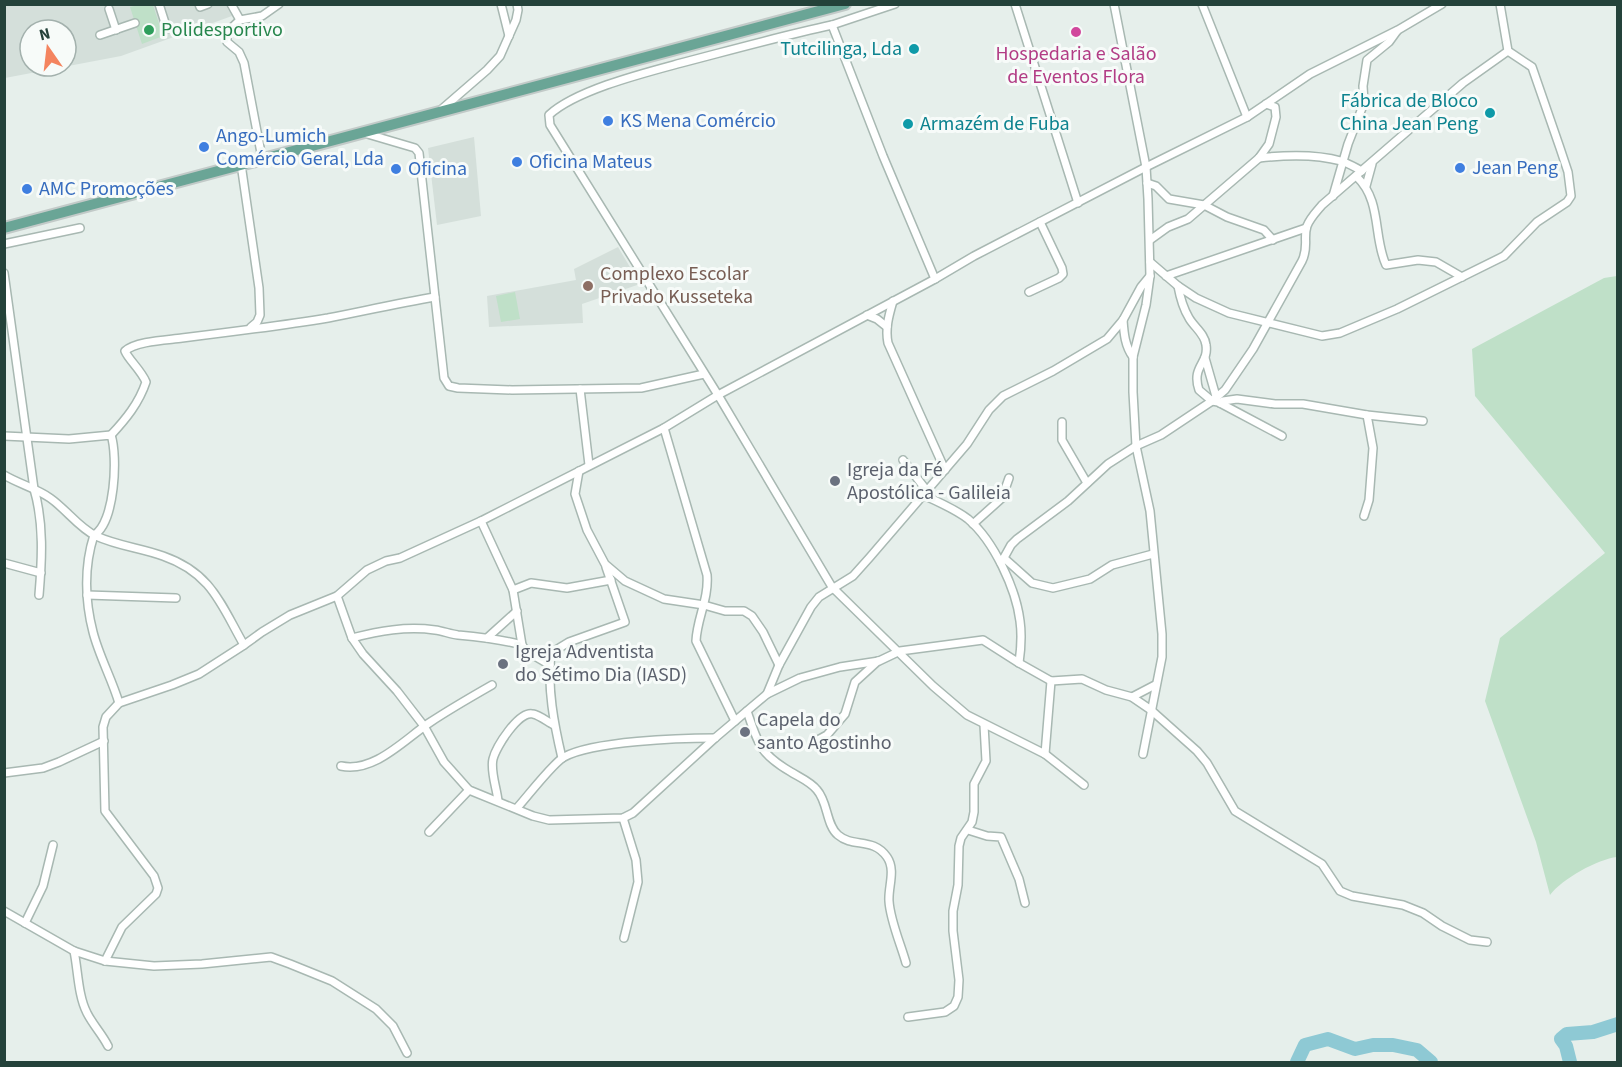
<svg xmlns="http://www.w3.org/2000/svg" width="1622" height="1067" viewBox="0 0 1622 1067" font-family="'Source Sans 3',sans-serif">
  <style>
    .built { fill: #d4dfda; fill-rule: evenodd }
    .green { fill: #bfe0c8 }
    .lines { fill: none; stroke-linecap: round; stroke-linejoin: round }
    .river { stroke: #8ec9d4; stroke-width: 14 }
    .street-casing { stroke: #a8b8b2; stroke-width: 10 }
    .primary-casing { stroke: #c2cac8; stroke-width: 14 }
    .street { stroke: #fff; stroke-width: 7 }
    .primary { stroke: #6aa596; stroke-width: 10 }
    .leisure-dot { fill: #2e9e5b; stroke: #f7fbf9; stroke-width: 2 }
    .hotel-dot { fill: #d1479c; stroke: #f7fbf9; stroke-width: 2 }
    .culture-dot { fill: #0f9aa8; stroke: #f7fbf9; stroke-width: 2 }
    .shop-dot { fill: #3f7fe0; stroke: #f7fbf9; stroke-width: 2 }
    .education-dot { fill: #8d6e63; stroke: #f7fbf9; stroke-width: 2 }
    .worship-dot { fill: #6b7280; stroke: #f7fbf9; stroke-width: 2 }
    .labels { text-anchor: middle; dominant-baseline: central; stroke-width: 6; stroke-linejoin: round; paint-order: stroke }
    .leisure-label { font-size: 20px; fill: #27864d; stroke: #f7fbf9; text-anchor: start }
    .culture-label { font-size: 20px; fill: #0d838f; stroke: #f7fbf9; text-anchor: end }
    .hotel-label { font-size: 20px; fill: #b23c85; stroke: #f7fbf9 }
    .shop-label { font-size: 20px; fill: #366cbe; stroke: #f7fbf9; text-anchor: start }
    .education-label { font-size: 20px; fill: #785e54; stroke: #f7fbf9; text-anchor: start }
    .worship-label { font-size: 20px; fill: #5b616d; stroke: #f7fbf9; text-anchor: start }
  </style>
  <rect width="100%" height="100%" fill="#e6efeb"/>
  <!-- built -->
  <g class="built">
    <path d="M225,4L232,16L121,56L5,78V5ZM30,30H66V66H30Z"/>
    <path d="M474,137L481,216L437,225L428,148Z"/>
    <path d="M618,247L640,284L582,304L583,323L489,327L487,296L576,280L574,269Z"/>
  </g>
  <!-- green -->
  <g class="green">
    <path d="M138,5H153L163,36L142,44L130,7Z"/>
    <path d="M1617,276V857C1598,859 1562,879 1550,895L1536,842L1485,701L1500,638L1605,553L1475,396L1472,349L1604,278Z"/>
    <path d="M515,292L520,319L501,322L496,296Z"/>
  </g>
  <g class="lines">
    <!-- river -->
    <g class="river">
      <path d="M1297,1062L1305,1045L1328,1039L1355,1049L1373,1045H1393L1417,1050L1431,1062"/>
      <path d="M1570,1062L1566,1046L1561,1039L1567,1034L1593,1032L1618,1024"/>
    </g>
    <!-- street casing -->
    <g class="street-casing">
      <g id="street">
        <path d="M159,4L167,29"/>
        <path d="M199,4L200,7L208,4"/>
        <path d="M231,4L240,20"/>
        <path d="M501,4L509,36"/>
        <path d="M1015,4L1078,203"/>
        <path d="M1114,4L1146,167L1148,199L1150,276L1146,305L1133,357V392L1136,446L1150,511L1162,634V657L1143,754"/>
        <path d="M1202,4L1247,117"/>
        <path d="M109,9L116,30"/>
        <path d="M832,25L895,4"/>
        <path d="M100,35L135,23"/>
        <path d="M442,109L487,70L500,56L516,20L518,10L517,4"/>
        <path d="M364,133L415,148L419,153L444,378L449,386L458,388L512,390L641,388L704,374"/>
        <path d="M262,158L244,63L239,52L227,42V32L240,20L262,16L279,4"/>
        <path d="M1259,158C1285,155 1316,154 1341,161C1348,163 1356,168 1362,171"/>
        <path d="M241,164L259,288L260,315L257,322L251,327"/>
        <path d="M1357,177C1382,201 1373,237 1386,265L1418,260L1436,262L1462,277"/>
        <path d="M1147,183L1156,186L1169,199L1204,205L1227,217L1264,230L1273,240"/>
        <path d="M1366,186L1372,164"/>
        <path d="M1333,196L1348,144L1364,103L1363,86L1367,60L1389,42L1397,31"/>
        <path d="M1150,240L1168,227L1188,219L1259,158L1269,144L1276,117L1275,107L1266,104"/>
        <path d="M4,244L80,228"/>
        <path d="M1150,262L1178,286L1196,298L1229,313L1322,336L1340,333L1397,309L1504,256L1537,222L1567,202L1571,196L1568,172L1560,148L1532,67L1508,51L1500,4"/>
        <path d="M4,273L34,489C44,523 42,560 39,595"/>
        <path d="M1166,276L1306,228"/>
        <path d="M935,279L883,156L832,25C781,36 731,50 681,63C644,73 576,90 549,115L550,125L718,395L832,587L933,686L967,715L1045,754L1084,785"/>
        <path d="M1178,286C1180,297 1183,308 1189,318C1194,327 1205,334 1206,345C1209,364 1191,366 1199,390L1212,401L1218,402L1282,436"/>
        <path d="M1029,292L1059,278L1063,274L1062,268L1040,222"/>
        <path d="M893,301C889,315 885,328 888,343L945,470"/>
        <path d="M867,315L877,319L887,327"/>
        <path d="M1123,320C1124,334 1125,346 1133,357"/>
        <path d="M1205,358L1217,400"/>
        <path d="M580,389L589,465"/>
        <path d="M1220,403L1223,401L1237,399L1275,404H1303L1367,415L1423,421"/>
        <path d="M1062,422V440L1087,483"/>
        <path d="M664,428L707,575C709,599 697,618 696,641L735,721"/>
        <path d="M111,435C126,419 139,403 146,382C141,370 128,359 125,351C136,341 168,340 182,338C231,332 280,326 328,318C364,311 399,303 435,297"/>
        <path d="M4,436L69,439L111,435C118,456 115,523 94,535C84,566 85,601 93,632C99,656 112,679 119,703"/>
        <path d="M903,460L927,491"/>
        <path d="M579,471L575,494L587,530L605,564L625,581L664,599L704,605L725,611H744L752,616L763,632L779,665"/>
        <path d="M4,475C19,484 36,488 50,498C66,509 79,528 96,536C118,546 141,548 163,556C212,573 221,605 244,645"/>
        <path d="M923,495C939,502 955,509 968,519C994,541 1016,589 1020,621C1022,635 1021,649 1019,663"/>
        <path d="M1364,516L1369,500L1373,448L1367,415"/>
        <path d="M481,521L513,590L522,645L526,651L550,665"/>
        <path d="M973,524L1002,498L1009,478"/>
        <path d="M1004,558L1032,583L1053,588L1090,579L1112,565L1153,554"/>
        <path d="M4,563L41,573"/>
        <path d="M1001,563L1011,545L1017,539L1068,501L1108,464L1136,446L1161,435L1212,401L1225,390L1253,349L1302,261C1309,247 1303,238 1307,226C1310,218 1317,211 1322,205L1463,83L1508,51"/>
        <path d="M513,590L531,583L567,588L611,580"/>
        <path d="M87,595L176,598"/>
        <path d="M337,596L352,638L363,654L397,691L424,726L444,762L469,790L533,816L549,820L623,818L633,813L715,738L767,694L779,665L811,607L819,597L853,576L870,557L967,444L989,410L1003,396L1053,371L1107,339L1123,320L1141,287L1150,276"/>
        <path d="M352,638C379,631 406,626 435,630C443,631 450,634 458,635C480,637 501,639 522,645"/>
        <path d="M487,638L517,611"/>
        <path d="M767,694L800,678L840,667L879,661L900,651L983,640L1019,663L1051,681L1082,679L1106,690L1132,697L1151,710L1197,751L1207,763L1235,811L1322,864L1340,891L1352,896L1403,905L1423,913L1442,926L1470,940L1487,942"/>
        <path d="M1132,697L1155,685"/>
        <path d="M747,711C758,744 760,754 791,772C799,777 811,782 817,790C828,802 826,825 838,835C853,848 873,837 887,857C896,870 888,887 889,901C890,920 901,945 906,963"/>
        <path d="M816,741L827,735L845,714L855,682L878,661"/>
        <path d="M1045,754L1051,681"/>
        <path d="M562,758C554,724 547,688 551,653L569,642L625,622L606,567"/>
        <path d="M341,766C374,773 404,740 429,723C450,709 471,697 492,685"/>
        <path d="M4,773L43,768L59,762L104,741"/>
        <path d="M498,801C497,789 490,771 493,759C496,747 519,710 533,714C539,715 548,722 554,725"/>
        <path d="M517,808C527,797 553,763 564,757C593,741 680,738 715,738"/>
        <path d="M623,818L636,860L638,882L624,938"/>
        <path d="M968,830L987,836L1001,837L1019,879L1025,903"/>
        <path d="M429,832L469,790"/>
        <path d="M4,911L74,951L105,961L154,966L202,964L271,957L290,964L332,981L376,1009L393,1026L407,1053"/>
        <path d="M25,923L43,886L53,845"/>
        <path d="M74,951C78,970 78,996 87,1013C93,1025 102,1034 108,1046"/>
        <path d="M105,961L122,927L156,894L158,888L154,876L105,811L103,727L106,717L119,703L172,685L199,674L244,645L262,632L290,615L337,596L367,570L386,561L400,558L481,521L664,428L718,395L935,279L974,256L1146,167L1247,117L1310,74L1398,30L1442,4"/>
        <path d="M908,1017L945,1012L954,1006L958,997L959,980L953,931V911L958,885L959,846L961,838L972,822L974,812V784L986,761L984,725"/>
      </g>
    </g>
    <!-- primary casing -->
    <g class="primary-casing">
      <path id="primary" d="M4,228L845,4"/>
    </g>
    <!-- street -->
    <use href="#street" class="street"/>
    <!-- primary -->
    <use href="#primary" class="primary"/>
  </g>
  <!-- markers -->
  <circle class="leisure-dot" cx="149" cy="30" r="6"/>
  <circle class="hotel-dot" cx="1076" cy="32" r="6"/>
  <g class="culture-dot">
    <circle cx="914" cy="49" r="6"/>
    <circle cx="1490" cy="113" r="6"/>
    <circle cx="908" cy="124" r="6"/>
  </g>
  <g class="shop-dot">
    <circle cx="608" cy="121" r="6"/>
    <circle cx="204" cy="147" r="6"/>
    <circle cx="517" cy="162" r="6"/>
    <circle cx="1460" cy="168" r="6"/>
    <circle cx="396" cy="169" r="6"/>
    <circle cx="27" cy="189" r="6"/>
  </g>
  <circle class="education-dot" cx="588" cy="286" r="6"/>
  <g class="worship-dot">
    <circle cx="835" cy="481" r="6"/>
    <circle cx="503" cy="664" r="6"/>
    <circle cx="745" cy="732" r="6"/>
  </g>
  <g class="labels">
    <!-- leisure labels -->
    <g class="leisure-label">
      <text x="161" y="30">Polidesportivo</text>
    </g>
    <!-- culture labels -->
    <g class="culture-label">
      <text x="902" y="49">Tutcilinga, Lda</text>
      <text x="1478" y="101">Fábrica de Bloco<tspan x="1478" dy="23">China Jean Peng</tspan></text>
      <text x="920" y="124" text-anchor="start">Armazém de Fuba</text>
    </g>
    <!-- hotel labels -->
    <g class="hotel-label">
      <text x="1076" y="54">Hospedaria e Salão<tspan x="1076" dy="23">de Eventos Flora</tspan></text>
    </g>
    <!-- shop labels -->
    <g class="shop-label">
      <text x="620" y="121">KS Mena Comércio</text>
      <text x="216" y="136">Ango-Lumich<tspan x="216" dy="23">Comércio Geral, Lda</tspan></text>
      <text x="529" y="162">Oficina Mateus</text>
      <text x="1472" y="168">Jean Peng</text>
      <text x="408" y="169">Oficina</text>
      <text x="39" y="189">AMC Promoções</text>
    </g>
    <!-- education labels -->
    <g class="education-label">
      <text x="600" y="274">Complexo Escolar<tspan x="600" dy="23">Privado Kusseteka</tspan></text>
    </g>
    <!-- worship labels -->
    <g class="worship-label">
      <text x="847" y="470">Igreja da Fé<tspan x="847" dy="23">Apostólica - Galileia</tspan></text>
      <text x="515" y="652">Igreja Adventista<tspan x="515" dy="23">do Sétimo Dia (IASD)</tspan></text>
      <text x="757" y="720">Capela do<tspan x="757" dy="23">santo Agostinho</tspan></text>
    </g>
  </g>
  <!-- border -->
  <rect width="1622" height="1067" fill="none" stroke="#24423a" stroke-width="12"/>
  <!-- north arrow -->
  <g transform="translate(48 48) rotate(346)"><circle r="28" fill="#f7fbf9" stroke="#a3b1ad" stroke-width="1.5"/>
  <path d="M0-4.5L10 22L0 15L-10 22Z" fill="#f4845f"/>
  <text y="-9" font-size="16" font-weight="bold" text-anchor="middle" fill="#24423a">N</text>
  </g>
</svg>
